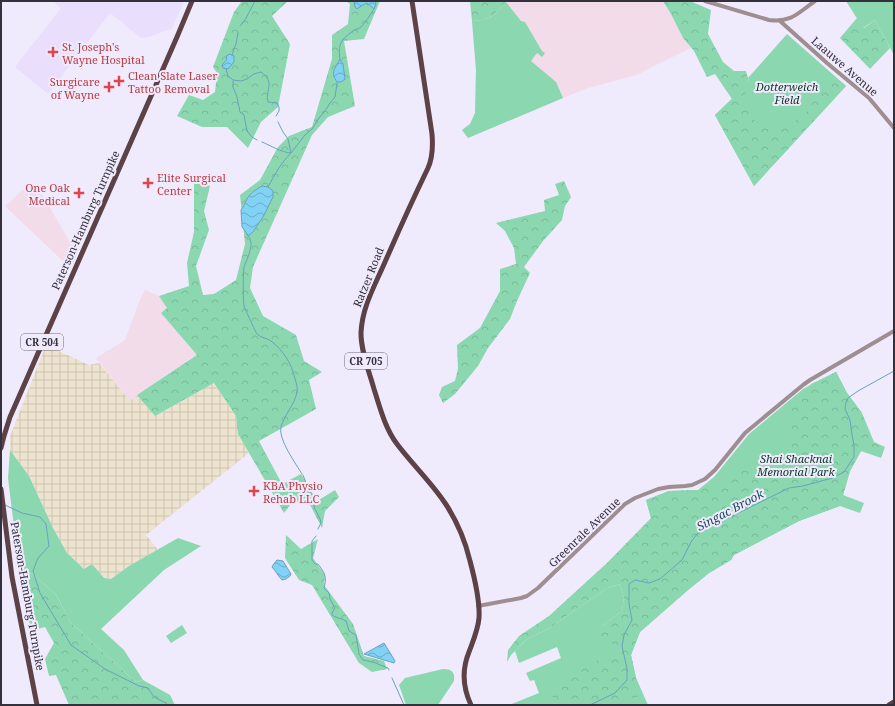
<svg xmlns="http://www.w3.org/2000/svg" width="895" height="706" viewBox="0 0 895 706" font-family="'Noto Serif',serif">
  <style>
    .built { fill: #e9dffd }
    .industrial { fill: url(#industrial-grid) }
    .education { fill: #f2dcea }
    .green { fill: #8bd7b0 }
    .forest { fill: url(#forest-crowns) }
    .water { fill: url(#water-waves); stroke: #6aa1be }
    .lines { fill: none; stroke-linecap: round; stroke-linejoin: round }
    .stream { stroke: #6aa1be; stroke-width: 1 }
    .minor { stroke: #9e8e91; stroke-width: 4 }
    .major { stroke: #5c4247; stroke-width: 5 }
    .health-dot { fill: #e0444e; stroke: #f0eafd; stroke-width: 1.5 }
    .labels { text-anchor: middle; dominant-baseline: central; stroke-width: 4; stroke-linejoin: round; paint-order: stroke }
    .shield { fill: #f0eafd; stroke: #6c6876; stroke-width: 1 }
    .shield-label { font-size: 10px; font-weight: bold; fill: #34303c }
    .health-label { font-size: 11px; fill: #be3a42; stroke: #f0eafd; text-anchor: start }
    .street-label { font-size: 11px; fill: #34303c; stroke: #f0eafd }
    .park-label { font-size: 11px; font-style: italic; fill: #093623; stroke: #f0eafd }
    .water-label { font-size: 12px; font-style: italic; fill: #1d4b5e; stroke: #f0eafd }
  </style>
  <defs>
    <pattern id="industrial-grid" width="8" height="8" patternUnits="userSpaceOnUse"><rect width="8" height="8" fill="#ede3ce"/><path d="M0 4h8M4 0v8" fill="none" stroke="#ccc3b2"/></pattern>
    <pattern id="forest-crowns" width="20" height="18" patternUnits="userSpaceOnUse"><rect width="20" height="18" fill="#8bd7b0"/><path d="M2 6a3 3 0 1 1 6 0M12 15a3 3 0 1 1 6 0" fill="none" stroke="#79b998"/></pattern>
    <pattern id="water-waves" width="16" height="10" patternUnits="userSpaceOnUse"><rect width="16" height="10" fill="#81d2f5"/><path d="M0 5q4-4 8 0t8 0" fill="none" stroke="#6aabc8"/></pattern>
  </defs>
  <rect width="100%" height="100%" fill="#f0eafd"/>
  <!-- built -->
  <path class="built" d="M53,1H184L172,29L165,31L149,37L141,38L110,13L48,94L15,67L61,8Z"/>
  <!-- industrial -->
  <path class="industrial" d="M46,345L89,365L99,363L130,401L137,395L155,416L214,383L236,416L238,434L249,453L146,535L158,550L129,566L111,579L104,578L92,564L84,569L67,553L53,528L29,476L10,450V436Z"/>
  <!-- education -->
  <g class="education">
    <path d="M507,1H663L671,14L683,38L691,48L656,65L637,75L588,88L563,98L468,138L462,130L470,124L475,113L476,70L472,21L484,20L492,16Z"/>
    <path d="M31,183L43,196L77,254L73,263L70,265L66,264L5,206Z"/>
    <path d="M145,290L159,296L167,308L161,313L197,355L137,395L130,401L96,358L125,340L139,302Z"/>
  </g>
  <!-- green -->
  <g class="green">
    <path d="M846,1H863L864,2L866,1H894V55L875,20L863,28Z"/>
    <path d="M506,2L521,21L525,22L542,51L545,53L542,57L537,53L531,61L556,82L563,98L468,138L462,130L470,124L475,113L476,70L472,21C492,20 493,16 506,2Z"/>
    <path d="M787,34L846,86L754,186L715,115L749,82L748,78Z"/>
    <path d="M836,372L847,393L862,413L861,451L850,471L843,495L864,503L860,513L840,506L799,521L734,555L731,560L709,573L688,590L640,632L631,655L636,678L648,705H509L539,693L534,680L530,681L526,673L561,658L557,647L519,663L515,651L527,639L548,629L607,588L620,584L624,598L622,611L602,626L617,644L651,518L646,500L669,491L698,490L714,477L749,434L803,389Z"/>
    <path d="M10,450L29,476L53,528L67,553L84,569L92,564L104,578L111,579L129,566L178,538L201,546L164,570L101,629L124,650L143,680L136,682L70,622L57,596L32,573L20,576L8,478Z"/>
    <path d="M182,625L187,633L171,643L166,636Z"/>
    <path d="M443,669C452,669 455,672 454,681L438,705H406L399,685L405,678Z"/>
  </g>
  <!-- forest -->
  <g class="forest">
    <path d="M242,1H288L272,16L290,44L278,107L261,122L248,148L227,127H202L177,116L189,95L203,100L215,92L217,73L213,67L234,12Z"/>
    <path d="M346,1H380L364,39L344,41L355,106L328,117L312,135L253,267L250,288L263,316L296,335L304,361L322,372L309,380L316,409L259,441L282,484L301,474L317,501L335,490L339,497L325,511L322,528L308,501L291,504L284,513L238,434L236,416L214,383L155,416L137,395L197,355L161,313L167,308L159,296L189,286L187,263L194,232V181L210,186L204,211L209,230L196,266L203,295L214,294L236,280L245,244L240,195L260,180L278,147L289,136L312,127L332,59V35L348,24L350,4Z"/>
    <path d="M470,1H507C493,15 493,20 472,21Z"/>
    <path d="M663,1H690L711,10L708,34L723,62L734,71H746L749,82L745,95V103L749,113L753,119L762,126L772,129L788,125L804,116L813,102V96L816,86L833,75L846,86L754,186L715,115L732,99L715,74L707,77L694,51L683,38L671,14Z"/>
    <path d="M857,18L864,28L875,20L890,48L870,69L840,38Z"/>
    <path d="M564,181L571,197L565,206L562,220L543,241L524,267L530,273L517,301L510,319L488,348L478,366L455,394L443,403L439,395L442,387L455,381L458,369L457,345L480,328L500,291V269L516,264L514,248L505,231L496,223L545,211L544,200L559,195L555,184Z"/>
    <path d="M836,372L847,393L862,413L874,442L885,447L881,458L861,451L850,471L840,506L799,521L734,555L731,560L709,573L688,590L640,632L631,655L636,678L643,695L607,705H545L554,700L550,691L569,682L565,674L615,653L617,645L602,641L596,633L602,626L622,611L624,598L620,584L607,588L548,629L527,639L511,655L507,662L508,650L519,636L549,616L607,563L651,518L646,500L669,491L698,490L727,482L739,471L783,466L791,454L789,411L804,391L811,384Z"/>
    <path d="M286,535L301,549L318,539L313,558L325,575L324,585L353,624L364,656L384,661L387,669L372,672L359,663L312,585L299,580L285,558Z"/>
    <path d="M32,573L57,596L70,622L136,682L143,680L170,695L175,705H69L56,675L49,676L45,659L54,643L45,627L31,631L20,576Z"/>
  </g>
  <!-- water -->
  <g class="water">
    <path d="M354,1H375L376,4L374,9L367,3L361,6L357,9L355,7Z"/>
    <path d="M230,54L234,56V62L228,69L223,68L222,65L227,59L226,56Z"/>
    <path d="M340,59L343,64L345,79L341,82H337C330,72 335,69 340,59Z"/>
    <path d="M262,186L268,187L273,191V197L263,217L253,232L248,236L245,231L242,227L241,210C245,205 244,204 247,199C250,193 257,189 262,186Z"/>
    <path d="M277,560L283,561L291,574L290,576L286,579L282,580C278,576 276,571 272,567L273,565Z"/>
    <path d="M384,643L395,661L394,663L364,654Z"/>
  </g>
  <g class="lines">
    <!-- stream -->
    <g class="stream">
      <path d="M240,26L245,20L255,1"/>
      <path d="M232,55L236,44L238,33"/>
      <path d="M340,60C338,45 340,40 353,31C355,29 359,29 361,27C366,22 370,15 374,9"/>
      <path d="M226,69L228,76L233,80L241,81L247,79L254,74L261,72C276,83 265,89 268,102L277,103L279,107V111L276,116"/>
      <path d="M233,81V87L237,97L240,112L244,115L247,131L252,137L257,140"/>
      <path d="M262,142C272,146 280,152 291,153L305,135L312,129L319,118L325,111L330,103L335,97L337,83"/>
      <path d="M268,187C275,174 281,163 291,153L288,139L283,132L278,122"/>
      <path d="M248,235C249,237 251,241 251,243C252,249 246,261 244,267C243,273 243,300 244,306C245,309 256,333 257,334C261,338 267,338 271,341C283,350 292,364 295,379C296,382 298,388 297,391C296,403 284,415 281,427C278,439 296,464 302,474"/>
      <path d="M303,475L308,488L315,501L314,507L320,519L321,523L318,529"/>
      <path d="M5,505L22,513L40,517L46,524L49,546L38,558L33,571L40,593L71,645L105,669L139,686L148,688L154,697L166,703L167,705"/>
      <path d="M316,536L312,541V560L315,564H318C325,573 327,577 324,588L329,593L330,599L335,608L332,613V615C335,618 342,618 346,621L349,631L356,635L359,654L363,660L373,662L388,668L389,670"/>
      <path d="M392,678L404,705"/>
      <path d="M590,705L615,693L627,680V669L622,646L624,635L632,620L629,604V584L635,580L649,583L660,579L682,560L691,542L697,534L708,528L789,488L803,486L832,478L844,472L854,457V445L852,435L850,420L845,409L846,402L848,398L858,391L894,371"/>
    </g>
    <!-- minor -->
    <g class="minor">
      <path d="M705,1L769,20C791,23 798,13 815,1"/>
      <path d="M780,21L827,63L869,98L894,128"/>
      <path d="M478,606L521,598L527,596L538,588L625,504L635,498L658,489L669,487L685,486L692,485L705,479L715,470L745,433L803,385L810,380L894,331"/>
    </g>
    <!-- major -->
    <g class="major">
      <path d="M412,1L432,134C433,146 433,157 428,168C413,199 399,230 385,262C375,285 362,307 361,333C361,352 369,371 374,389C380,408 385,428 397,444C412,464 431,482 445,503C457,521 465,540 470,561C474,576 480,603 479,618C478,630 473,641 469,652C462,669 463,688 471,705"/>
      <path d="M1,448L4,436L10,417L177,37L192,1"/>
      <path d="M1,489L12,577L37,705"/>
      <path d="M889,705L894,702"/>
    </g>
  </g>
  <!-- markers -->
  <g class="health-dot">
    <path d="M51 46h4v4h4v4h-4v4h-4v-4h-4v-4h4z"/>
    <path d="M117 75h4v4h4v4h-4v4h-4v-4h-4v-4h4z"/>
    <path d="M107 81h4v4h4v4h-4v4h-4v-4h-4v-4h4z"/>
    <path d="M146 177h4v4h4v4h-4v4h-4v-4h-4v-4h4z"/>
    <path d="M77 187h4v4h4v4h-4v4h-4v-4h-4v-4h4z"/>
    <path d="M252 485h4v4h4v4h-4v4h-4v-4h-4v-4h4z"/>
  </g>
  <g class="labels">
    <!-- shield labels -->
    <g class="shield">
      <rect x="21" y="334" width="42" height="16" rx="3"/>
      <rect x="345" y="353" width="42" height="16" rx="3"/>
    </g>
    <g class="shield-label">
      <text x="42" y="342">CR 504</text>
      <text x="366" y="361">CR 705</text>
    </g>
    <!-- health labels -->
    <g class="health-label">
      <text x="62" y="46">St. Joseph's<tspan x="62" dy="13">Wayne Hospital</tspan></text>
      <text x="128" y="75">Clean Slate Laser<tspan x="128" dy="13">Tattoo Removal</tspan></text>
      <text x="100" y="81" text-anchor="end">Surgicare<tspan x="100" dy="13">of Wayne</tspan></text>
      <text x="157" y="177">Elite Surgical<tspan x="157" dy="13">Center</tspan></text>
      <text x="70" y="187" text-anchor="end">One Oak<tspan x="70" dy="13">Medical</tspan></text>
      <text x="263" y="485">KBA Physio<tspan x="263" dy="13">Rehab LLC</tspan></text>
    </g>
    <!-- street labels -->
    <g class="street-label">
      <text transform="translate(845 66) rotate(41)">Laauwe Avenue</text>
      <text transform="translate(85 220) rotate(-66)">Paterson-Hamburg Turnpike</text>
      <text transform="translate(368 277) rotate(-68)">Ratzer Road</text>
      <text transform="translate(584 532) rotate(-44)">Greenrale Avenue</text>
      <text transform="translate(28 596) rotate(80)">Paterson-Hamburg Turnpike</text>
    </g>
    <!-- park labels -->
    <g class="park-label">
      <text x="787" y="86">Dotterweich<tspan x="787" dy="13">Field</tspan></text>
      <text x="796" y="458">Shai Shacknai<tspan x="796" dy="13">Memorial Park</tspan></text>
    </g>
    <!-- water labels -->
    <g class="water-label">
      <text transform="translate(730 510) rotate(-28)">Singac Brook</text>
    </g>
  </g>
  <!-- border -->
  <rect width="895" height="706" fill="none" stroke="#34303c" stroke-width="4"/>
</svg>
